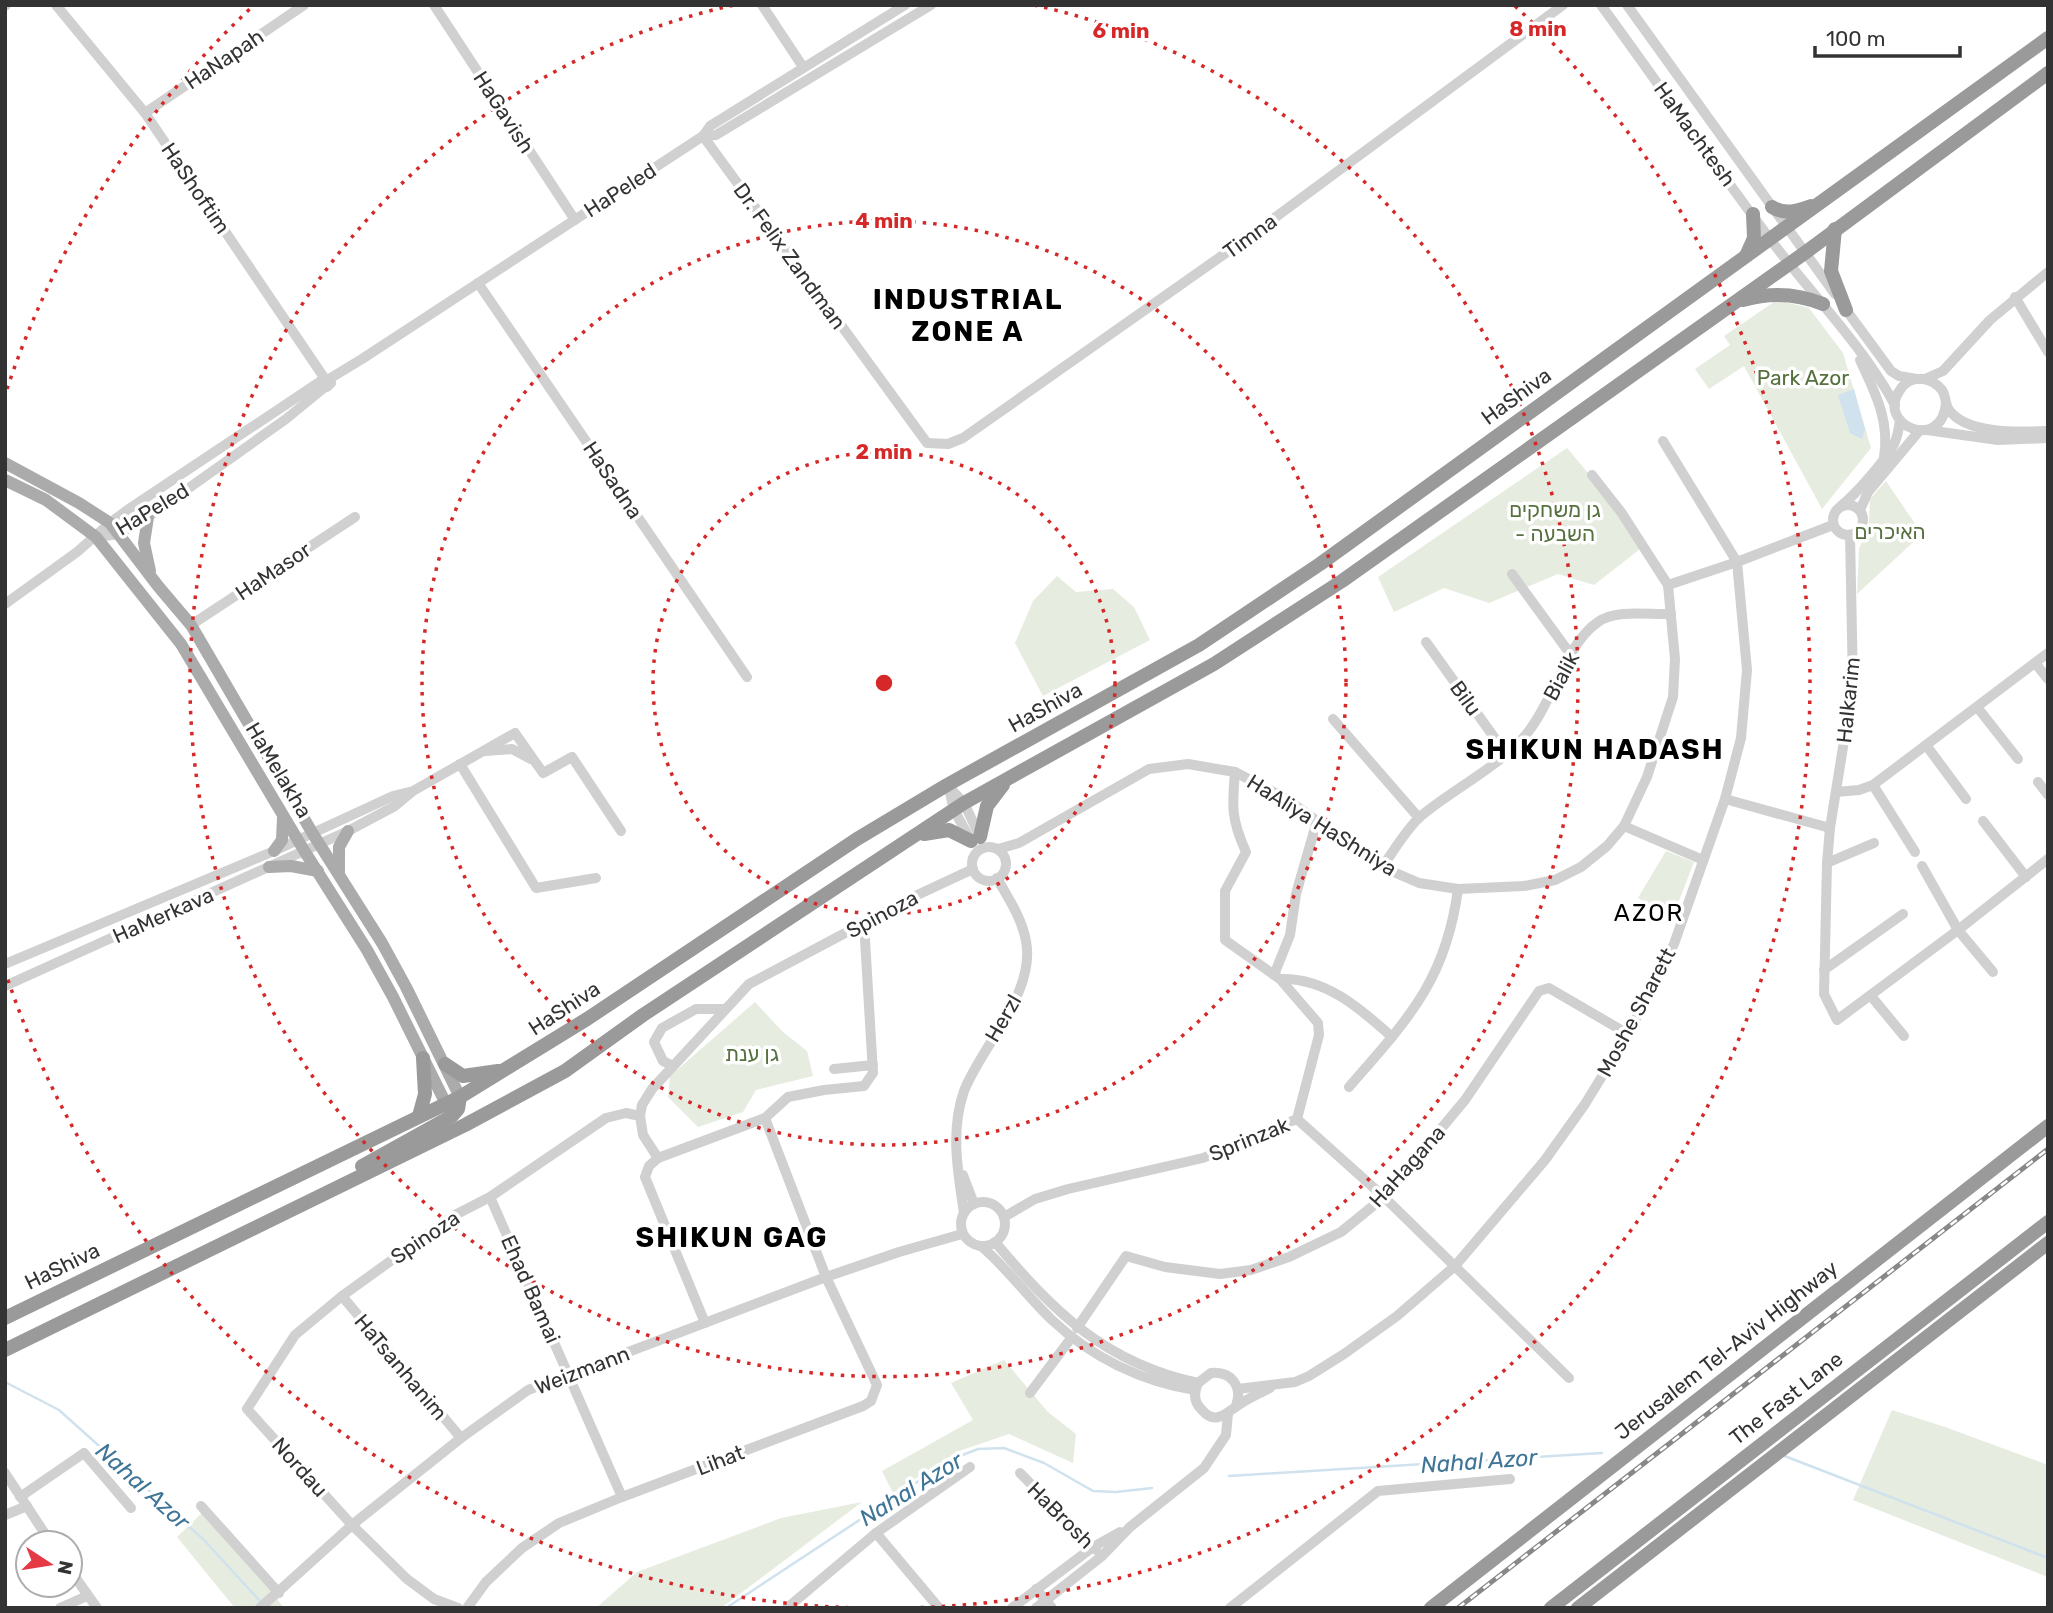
<svg xmlns="http://www.w3.org/2000/svg" width="2053" height="1613" viewBox="0 0 2053 1613" font-family="Rubik,Heebo,sans-serif">
  <style>
    .green { fill: #e6ecdf }
    .water { fill: #cfe2ee }
    .lines { fill: none; stroke-linecap: round; stroke-linejoin: round }
    .stream { stroke: #cfe2ee; stroke-width: 2.5 }
    .minor { stroke: #d0d0d0; stroke-width: 10 }
    .major { stroke: #ababab; stroke-width: 12 }
    .highway { stroke: #9a9a9a; stroke-width: 14 }
    .rail-casing { stroke: #888; stroke-width: 5 }
    .rail { stroke: #fff; stroke-width: 2.5; stroke-dasharray: 8; stroke-linecap: butt }
    .ring { fill: none; stroke: #d62828; stroke-width: 3.5; stroke-dasharray: 3.5 7 }
    .labels { text-anchor: middle; dominant-baseline: central; stroke-width: 7; stroke-linejoin: round; paint-order: stroke }
    .street-label { font-size: 21px; fill: #333; stroke: #fff }
    .park-label { font-size: 21px; fill: #56703f; stroke: #fff }
    .water-label { font-size: 23px; font-style: italic; fill: #3f7597; stroke: #fff }
    .quarter-label { font-size: 24px; letter-spacing: 2px; fill: #000; stroke: #fff }
    .district-label { font-size: 28px; font-weight: bold; letter-spacing: 2px; fill: #000; stroke: #fff }
    .centre { fill: #d62828; stroke: #fff; stroke-width: 3.5 }
    .ring-label { font-size: 21px; text-anchor: middle; font-weight: bold; fill: #d62828; stroke: #fff; stroke-width: 7; stroke-linejoin: round; paint-order: stroke }
  </style>
  <rect width="100%" height="100%" fill="#fff"/>
  <!-- green -->
  <g class="green">
    <path d="M1777,300L1809,308L1843,353L1871,448L1822,509L1744,366L1709,389L1695,369L1730,345L1724,336Z"/>
    <path d="M1567,448L1621,512L1644,546L1594,585L1558,574L1489,603L1444,588L1394,612L1378,577Z"/>
    <path d="M1886,481L1922,534L1857,594L1859,549L1869,523L1870,499Z"/>
    <path d="M1057,576L1076,592L1113,589L1134,607L1150,640L1043,696L1015,643L1033,601Z"/>
    <path d="M1666,851L1694,862L1672,919L1638,898Z"/>
    <path d="M755,1002L783,1032L807,1051L813,1076L756,1090L743,1112L698,1127L668,1097L670,1076Z"/>
    <path d="M1004,1360L1048,1412L1076,1434L1073,1463L1009,1434L959,1451L893,1493L882,1471L973,1420L951,1383Z"/>
    <path d="M1892,1410L1945,1427L2048,1465V1577L1853,1500Z"/>
    <path d="M862,1502L721,1608H596L637,1572L781,1518Z"/>
    <path d="M207,1508L284,1608H235L177,1537Z"/>
  </g>
  <!-- water -->
  <path class="water" d="M1854,389L1865,429L1862,439L1850,433L1838,395Z"/>
  <g class="lines">
    <!-- stream -->
    <g class="stream">
      <path d="M5,1382L59,1410L203,1539L261,1602"/>
      <path d="M1782,1455L2048,1558"/>
      <path d="M1229,1476L1602,1453"/>
      <path d="M726,1608L952,1459L978,1449L1004,1448L1044,1463L1093,1491L1116,1492L1152,1488"/>
    </g>
    <!-- minor -->
    <g class="minor">
      <path d="M56,5L145,113L325,379"/>
      <path d="M434,5L575,220"/>
      <path d="M762,5L803,67"/>
      <path d="M1601,5C1659,84 1714,165 1773,243C1814,297 1862,345 1895,405"/>
      <path d="M1627,5L1835,294"/>
      <path d="M5,6L6,5"/>
      <path d="M145,113L304,5"/>
      <path d="M703,136L927,443L948,444L963,438L1250,236L1563,5"/>
      <path d="M703,136L716,135L931,5"/>
      <path d="M478,283L747,677"/>
      <path d="M2015,297L2048,352"/>
      <path d="M1844,307L1891,371L1899,376L1917,379"/>
      <path d="M1860,360C1875,393 1890,420 1884,457"/>
      <path d="M329,379L362,359L703,136L710,126L905,5"/>
      <path d="M1925,379L1943,371L1990,320L2048,272"/>
      <path d="M1946,403C1942,453 1875,425 1900,390C1905,382 1914,378 1923,379C1931,380 1937,384 1942,390C1946,396 1945,404 1949,410C1967,435 2021,432 2048,431"/>
      <path d="M1927,430L1998,440L2048,438"/>
      <circle cx="1848" cy="520" r="15"/>
      <path d="M1841,506C1856,494 1887,459 1895,442C1898,435 1899,427 1900,420"/>
      <path d="M1860,510L1868,492L1920,430"/>
      <path d="M1850,535L1853,685L1830,828L1827,863L1824,994L1837,1020L1958,930L2048,859"/>
      <path d="M97,537L119,534L148,517L286,419L325,387"/>
      <path d="M1512,574L1571,655"/>
      <path d="M1668,585L1737,562L1833,525"/>
      <path d="M5,604L77,552L110,523L126,511L324,379H329L331,383L327,387L323,382"/>
      <path d="M191,625L355,517"/>
      <path d="M1426,642L1506,754"/>
      <path d="M2035,663L2048,679"/>
      <path d="M1977,707L2018,759"/>
      <path d="M1333,719L1419,818"/>
      <path d="M1926,745L1966,799"/>
      <path d="M485,751L512,749L531,759"/>
      <path d="M460,764L536,888L596,878"/>
      <path d="M1235,772C1232,807 1231,819 1246,852L1225,891V940L1280,979L1318,1023L1319,1035L1297,1119"/>
      <path d="M2038,782L2048,795"/>
      <path d="M947,785L964,803L980,837"/>
      <path d="M1873,785L1915,852"/>
      <path d="M949,789L954,810L970,839"/>
      <path d="M1836,792L1859,790L1873,785L2048,653"/>
      <path d="M1725,799L1830,828"/>
      <path d="M1983,821L2026,877"/>
      <path d="M1624,826L1703,860"/>
      <circle cx="989" cy="864" r="17"/>
      <path d="M998,849L1019,843L1149,769L1188,764L1235,772L1285,798L1382,867L1419,883L1458,889L1524,886L1555,880L1581,867L1607,846L1624,826L1647,777L1673,697L1675,659L1668,585L1621,512L1592,475"/>
      <path d="M1827,863L1874,843"/>
      <path d="M1922,866L1958,930L1993,972"/>
      <path d="M1382,867C1394,851 1406,829 1421,816C1453,789 1494,770 1523,738C1552,707 1564,645 1598,622C1617,609 1648,615 1671,614"/>
      <path d="M5,964L274,851L393,796L409,792"/>
      <path d="M1824,970L1903,914"/>
      <path d="M1274,975L1290,935L1296,894L1317,821"/>
      <path d="M1280,979C1325,977 1361,1009 1392,1037"/>
      <path d="M5,986L348,831L395,806L413,791L515,733L543,773L572,757L621,831"/>
      <path d="M1871,996L1904,1036"/>
      <path d="M673,1066L663,1061L654,1042L662,1028L696,1009H725"/>
      <path d="M834,1069L873,1065"/>
      <path d="M1349,1087C1407,1020 1446,981 1458,889"/>
      <path d="M640,1116L642,1105L652,1089L749,984L913,897L973,869"/>
      <path d="M963,1175L974,1204"/>
      <path d="M490,1197L622,1497"/>
      <circle cx="983" cy="1224" r="22"/>
      <path d="M964,1213C958,1173 950,1131 964,1091C982,1045 1036,993 1026,941C1022,918 1008,898 997,878"/>
      <path d="M1004,1217L1035,1199L1068,1189L1203,1158L1297,1119L1384,1197L1569,1378"/>
      <path d="M995,1242C1054,1312 1105,1363 1198,1383"/>
      <path d="M981,1246C1007,1268 1027,1296 1052,1320C1091,1357 1142,1382 1195,1390"/>
      <path d="M342,1296L461,1438"/>
      <path d="M705,1323L645,1177L649,1166L658,1158L765,1118L788,1097L824,1090L864,1086L873,1073L864,923"/>
      <path d="M1077,1328L1126,1256L1165,1267L1220,1274L1251,1270L1289,1257L1341,1232L1384,1197L1465,1100L1539,991L1549,988L1628,1034"/>
      <path d="M1238,1389L1295,1382L1309,1376L1344,1354L1397,1316L1455,1266L1545,1160L1585,1104L1628,1034L1674,944L1725,799L1741,738L1747,670L1737,562L1663,441"/>
      <path d="M1030,1393L1072,1337"/>
      <path d="M1236,1406C1243,1386 1231,1371 1211,1373L1198,1383C1194,1392 1193,1401 1201,1409C1216,1427 1227,1412 1240,1404C1249,1398 1260,1393 1270,1388"/>
      <path d="M5,1473L51,1543"/>
      <path d="M1020,1473L1096,1550"/>
      <path d="M20,1497L84,1453L131,1508"/>
      <path d="M201,1506L279,1593"/>
      <path d="M5,1515L27,1506"/>
      <path d="M876,1533L939,1608"/>
      <path d="M70,1570L97,1608"/>
      <path d="M1036,1589L1052,1608"/>
      <path d="M60,1608L87,1596"/>
      <path d="M260,1608L352,1525L461,1438L528,1390L826,1277L899,1252L962,1234"/>
      <path d="M458,1608L434,1599L407,1579L352,1525L247,1409L295,1335L342,1296L453,1216L490,1197L606,1118L626,1113L640,1116L643,1135L658,1158"/>
      <path d="M467,1608L486,1582L522,1548L559,1523L622,1497L863,1406L871,1401L877,1385L826,1277L765,1118"/>
      <path d="M787,1608L876,1533L970,1467"/>
      <path d="M1012,1608L1093,1547L1120,1532"/>
      <path d="M1036,1608L1102,1556L1130,1527L1204,1468L1226,1435L1228,1413"/>
      <path d="M1230,1608L1378,1491L1510,1479"/>
    </g>
    <!-- major -->
    <g class="major">
      <path d="M5,463L79,503L110,523L158,586L191,625L313,834L382,943L406,987L460,1097"/>
      <path d="M5,480L46,500L96,537L181,644L305,852L367,950L393,997L450,1112"/>
      <path d="M148,517L144,543L150,571"/>
      <path d="M274,851L282,840L283,817"/>
      <path d="M269,867L291,866L318,871"/>
      <path d="M339,871V847L348,831"/>
    </g>
    <!-- highway -->
    <g class="highway">
      <path d="M1772,207C1785,215 1797,211 1811,206"/>
      <path d="M1835,229L1831,271L1846,310"/>
      <path d="M1746,256L1754,238L1753,214"/>
      <path d="M1743,300C1771,292 1796,293 1823,304"/>
      <path d="M924,834L949,830L971,841"/>
      <path d="M980,837L987,806L1003,785"/>
      <path d="M445,1064L463,1076L498,1071"/>
      <path d="M419,1116L425,1094L423,1058"/>
      <path d="M362,1166L452,1116L458,1109L460,1097"/>
      <path d="M5,1318L460,1097L587,1019L857,839L947,785L1199,645L1320,564L2048,38"/>
      <path d="M5,1350L465,1125L565,1071L643,1015L964,803L1214,664L1342,581L1806,252L2048,73"/>
      <path d="M1431,1608L2048,1126"/>
      <path d="M1551,1608L2048,1222"/>
      <path d="M1578,1608L2048,1243"/>
    </g>
    <!-- rail casing -->
    <g class="rail-casing">
      <path id="rail" d="M1458,1608L2048,1149"/>
    </g>
    <!-- rail -->
    <use href="#rail" class="rail"/>
  </g>
  <!-- distance rings -->
  <g class="ring">
    <circle cx="884" cy="683" r="231"/>
    <circle cx="884" cy="683" r="462"/>
    <path d="M1034 5A694 694 0 1 1 734 5"/>
    <path d="M860 1608A925 925 0 0 1 7 977M7 389A925 925 0 0 1 253 6M1515 6A925 925 0 0 1 908 1608"/>
  </g>
  <g class="labels">
    <!-- street labels -->
    <g class="street-label">
      <text transform="translate(224 59) rotate(-34)">HaNapah</text>
      <text transform="translate(504 112) rotate(57)">HaGavish</text>
      <text transform="translate(1695 134) rotate(54)">HaMachtesh</text>
      <text transform="translate(196 188) rotate(56)">HaShoftim</text>
      <text transform="translate(620 190) rotate(-33)">HaPeled</text>
      <text transform="translate(1250 236) rotate(-36)">Timna</text>
      <text transform="translate(790 256) rotate(54)">Dr. Felix Zandman</text>
      <text transform="translate(1516 396) rotate(-36)">HaShiva</text>
      <text transform="translate(613 480) rotate(56)">HaSadna</text>
      <text transform="translate(152 509) rotate(-31)">HaPeled</text>
      <text transform="translate(273 571) rotate(-34)">HaMasor</text>
      <text transform="translate(1561 676) rotate(-62)">Bialik</text>
      <text transform="translate(1466 698) rotate(54)">Bilu</text>
      <text transform="translate(1848 700) rotate(-84)">HaIkarim</text>
      <text transform="translate(1045 707) rotate(-29)">HaShiva</text>
      <text transform="translate(279 770) rotate(59)">HaMelakha</text>
      <text transform="translate(1322 825) rotate(32)">HaAliya HaShniya</text>
      <text transform="translate(882 914) rotate(-28)">Spinoza</text>
      <text transform="translate(163 915) rotate(-24)">HaMerkava</text>
      <text transform="translate(564 1008) rotate(-33)">HaShiva</text>
      <text transform="translate(1636 1012) rotate(-62)">Moshe Sharett</text>
      <text transform="translate(1003 1018) rotate(-60)">Herzl</text>
      <text transform="translate(1249 1139) rotate(-22)">Sprinzak</text>
      <text transform="translate(1407 1166) rotate(-48)">HaHagana</text>
      <text transform="translate(425 1237) rotate(-34)">Spinoza</text>
      <text transform="translate(62 1266) rotate(-26)">HaShiva</text>
      <text transform="translate(531 1289) rotate(66)">Ehad Bamai</text>
      <text transform="translate(1726 1350) rotate(-38)">Jerusalem Tel-Aviv Highway</text>
      <text transform="translate(401 1367) rotate(50)">HaTsanhanim</text>
      <text transform="translate(582 1370) rotate(-21)">Weizmann</text>
      <text transform="translate(1786 1398) rotate(-38)">The Fast Lane</text>
      <text transform="translate(720 1460) rotate(-21)">Lihat</text>
      <text transform="translate(300 1467) rotate(48)">Nordau</text>
      <text transform="translate(1061 1515) rotate(45)">HaBrosh</text>
    </g>
    <!-- park labels -->
    <g class="park-label">
      <text x="1803" y="377">Park Azor</text>
      <text x="1555" y="509">גן משחקים<tspan x="1555" dy="24">- השבעה</tspan></text>
      <text x="1890" y="531">האיכרים</text>
      <text x="752" y="1053">גן ענת</text>
    </g>
    <!-- water labels -->
    <g class="water-label">
      <text transform="translate(1479 1461) rotate(-4)">Nahal Azor</text>
      <text transform="translate(143 1486) rotate(42)">Nahal Azor</text>
      <text transform="translate(911 1489) rotate(-32)">Nahal Azor</text>
    </g>
    <!-- quarter labels -->
    <g class="quarter-label">
      <text x="1649" y="913">AZOR</text>
    </g>
    <!-- district labels -->
    <g class="district-label">
      <text x="968" y="299">INDUSTRIAL<tspan x="968" dy="32">ZONE A</tspan></text>
      <text x="1595" y="749">SHIKUN HADASH</text>
      <text x="732" y="1237">SHIKUN GAG</text>
    </g>
  </g>
  <circle cx="884" cy="683" r="10" class="centre"/>
  <g class="ring-label">
    <text x="1538" y="36">8 min</text>
    <text x="1121" y="38">6 min</text>
    <text x="884" y="228">4 min</text>
    <text x="884" y="459">2 min</text>
  </g>
  <!-- border -->
  <rect width="2053" height="1613" fill="none" stroke="#333333" stroke-width="14"/>
  <!-- north arrow -->
  <g transform="translate(49 1564) rotate(102)"><circle r="33" fill="#ffffff" stroke="#adadad" stroke-width="2"/>
  <path d="M0-5L12 26L0 18L-12 26Z" fill="#e63946"/>
  <text y="-10" font-size="19" font-weight="bold" text-anchor="middle" fill="#333333">N</text>
  </g>
  <!-- scale -->
  <path d="M1815 46v10h145v-10" fill="none" stroke="#333333" stroke-width="3.5"/>
  <text x="1826" y="46" font-size="21" fill="#333333" stroke="#ffffff" stroke-width="5" paint-order="stroke">100 m</text>
</svg>
